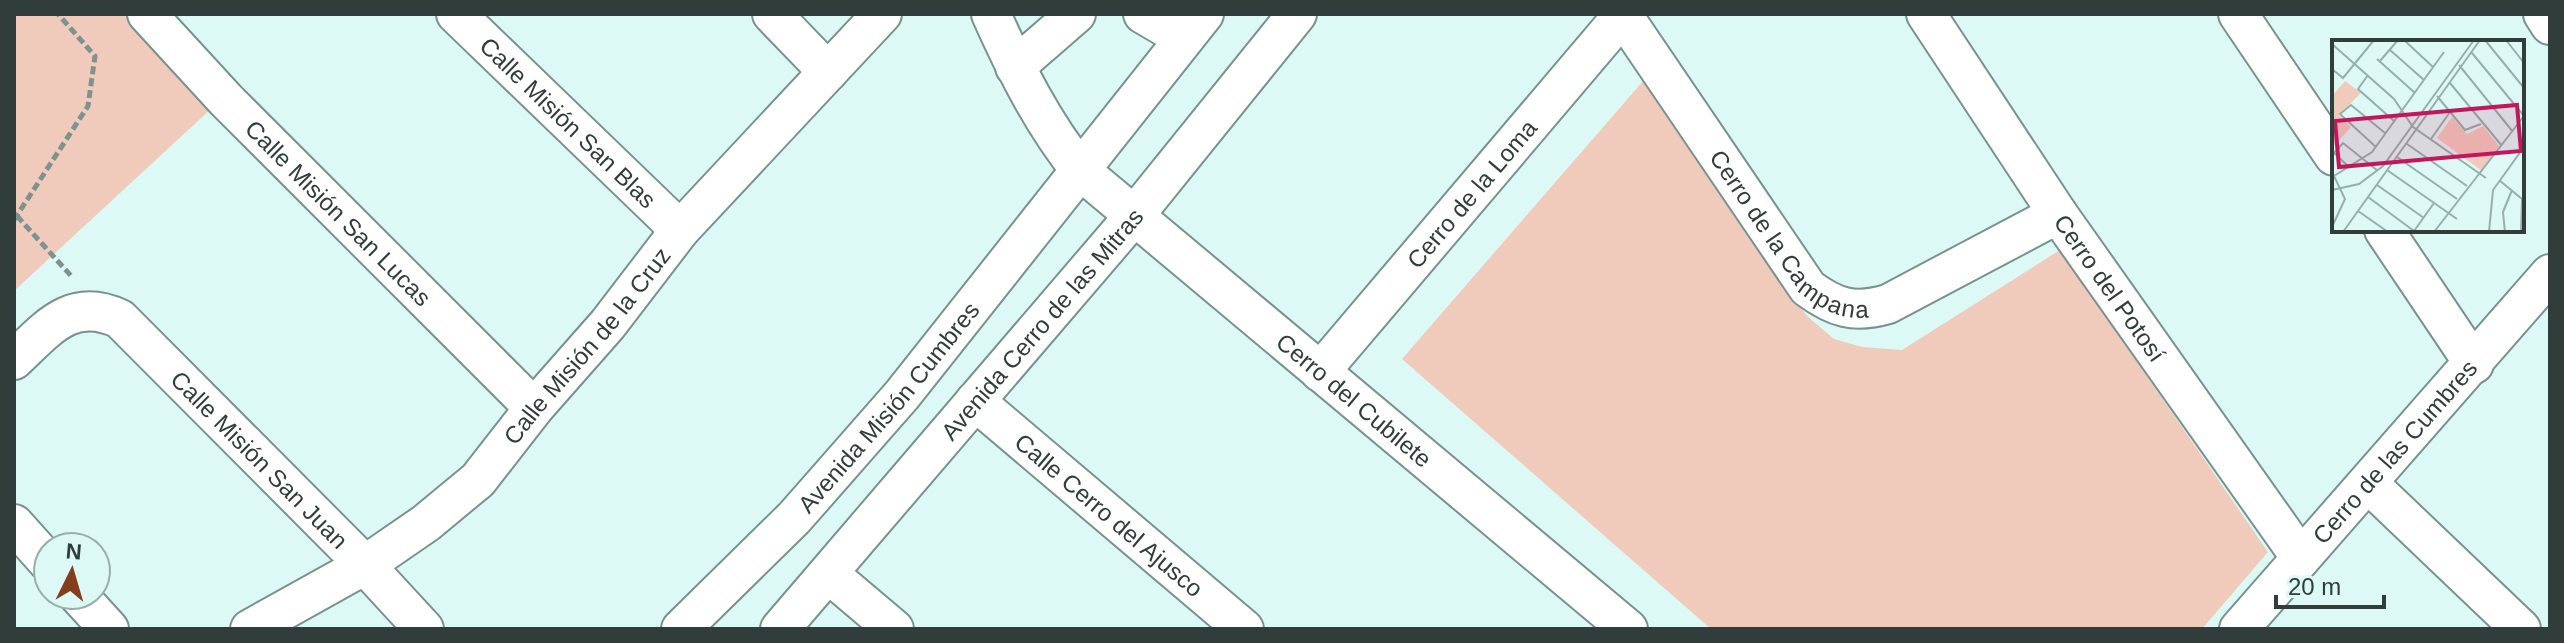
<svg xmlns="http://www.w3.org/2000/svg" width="2564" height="643" viewBox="0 0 2564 643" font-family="Helvetica,sans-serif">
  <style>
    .green { fill: #f0cbbb }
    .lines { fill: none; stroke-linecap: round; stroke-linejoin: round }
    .minor-casing { stroke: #78938f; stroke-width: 42 }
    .path { stroke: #7e928f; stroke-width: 5; stroke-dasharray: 8 4; stroke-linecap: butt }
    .minor { stroke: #fff; stroke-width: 38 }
    .labels { text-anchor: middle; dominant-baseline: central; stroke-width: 6; stroke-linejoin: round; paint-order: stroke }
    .street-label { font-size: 24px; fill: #313d3b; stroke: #dcf9f5 }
    .inset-road { fill: none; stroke: #98aeab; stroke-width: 2 }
    .view { fill: #c2185b; fill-opacity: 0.15; stroke: #c2185b; stroke-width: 4 }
    .inset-edge { fill: none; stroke: #313d3b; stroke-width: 4 }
  </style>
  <rect width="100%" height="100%" fill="#dcf9f5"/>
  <!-- green -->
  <g class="green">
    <path d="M14,14H131L213,107L14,291Z"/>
    <path d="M1644,80L1807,316L1834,339L1862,347L1902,350L2060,250L2268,552L2202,629H1711L1402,359Z"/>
  </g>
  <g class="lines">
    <!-- minor casing -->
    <g class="minor-casing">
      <g id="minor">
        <path id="s1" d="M147,14L226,100L534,408"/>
        <path id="s2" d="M456,14L680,230"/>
        <path d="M772,14L828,72"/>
        <path id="s3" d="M991,14C1016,70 1043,124 1081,171L1628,629"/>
        <path d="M1143,14L1184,38"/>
        <path id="s4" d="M1622,14L1808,288C1835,308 1854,314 1888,304L2058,214"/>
        <path id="s5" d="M1926,14L2058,214L2301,558"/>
        <path d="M2238,14L2334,156"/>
        <path d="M2543,14L2550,25"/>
        <path d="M1015,67L1076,14"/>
        <path d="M2384,230L2474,364"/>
        <path id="s6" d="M14,360C47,329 71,296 120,319L365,565L424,629"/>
        <path id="s7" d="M1320,372L1623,15"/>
        <path id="s8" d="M975,401L1244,629"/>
        <path d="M2369,484L2521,629"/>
        <path d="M14,524L48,562"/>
        <path d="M829,574L894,629"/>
        <path d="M78,595L109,629"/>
        <path id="s9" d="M250,629L365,565L426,523L478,480L534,408L608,324L680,230L882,14"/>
        <path id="s10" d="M681,629L794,518L902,395L1204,14"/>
        <path id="s11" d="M780,629L1134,216L1297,14"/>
        <path id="s12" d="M2239,629L2550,274"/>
      </g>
    </g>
    <!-- path -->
    <g class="path">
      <path d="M17,216L73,278"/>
      <path d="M14,220L88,106L95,56L58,14"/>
    </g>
    <!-- minor -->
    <use href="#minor" class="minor"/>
  </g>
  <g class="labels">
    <!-- street labels -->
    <g class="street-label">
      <text stroke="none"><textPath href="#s2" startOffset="156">Calle Misión San Blas</textPath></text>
      <text stroke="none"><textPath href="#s7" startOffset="234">Cerro de la Loma</textPath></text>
      <text stroke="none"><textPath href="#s1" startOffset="276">Calle Misión San Lucas</textPath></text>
      <text stroke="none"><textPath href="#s4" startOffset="282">Cerro de la Campana</textPath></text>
      <text stroke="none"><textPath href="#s5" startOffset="330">Cerro del Potosí</textPath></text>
      <text stroke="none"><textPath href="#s11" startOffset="402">Avenida Cerro de las Mitras</textPath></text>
      <text stroke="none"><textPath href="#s9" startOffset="446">Calle Misión de la Cruz</textPath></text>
      <text stroke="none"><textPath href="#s3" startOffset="538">Cerro del Cubilete</textPath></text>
      <text stroke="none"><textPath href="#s10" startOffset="304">Avenida Misión Cumbres</textPath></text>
      <text stroke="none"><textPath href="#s12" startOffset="236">Cerro de las Cumbres</textPath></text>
      <text stroke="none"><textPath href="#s6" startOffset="322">Calle Misión San Juan</textPath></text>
      <text stroke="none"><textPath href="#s8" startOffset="176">Calle Cerro del Ajusco</textPath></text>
    </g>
  </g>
  <!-- overview -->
  <g transform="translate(2332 40)">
    <rect width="192" height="192" fill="#dcf9f5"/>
    <path d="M13,41L29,53L7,75L19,87L0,108V56ZM120,77L135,94L151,86L167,106L150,131L105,98Z" fill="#f0cbbb"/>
    <path class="inset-road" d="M72,0L101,27M153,0L192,48M174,0L192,23M0,4L62,59L81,87L154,138M58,10L92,40M140,13L192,76M45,19L83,53M48,21L66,0M127,25L181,92M0,29L11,38L42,0M36,35L26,49L62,81M118,43L170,106M105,56L133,90L149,84M99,99L118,72M75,104L135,146M44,107L8,74L19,65L53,93M65,117L125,159M18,128L2,113L11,103L46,131M55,130L125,179M2,136L40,112L112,12M167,140L190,159L189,192M45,145L92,178M0,150L27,144L51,126L142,0M36,157L82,191M26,171L56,192M0,187L13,159L2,136M82,191L102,163M11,192L148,0M102,192L192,76M157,192L161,150L192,107M173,192L171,172L180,150"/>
    <path class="view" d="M185,65L189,111L7,127L3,81Z"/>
    <rect width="192" height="192" class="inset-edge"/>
  </g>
  <!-- border -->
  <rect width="2564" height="643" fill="none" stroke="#313d3b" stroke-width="32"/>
  <!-- north arrow -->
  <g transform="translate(72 571) rotate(5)"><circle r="38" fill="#dcf9f5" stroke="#98aeab" stroke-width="2"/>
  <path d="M0-6L14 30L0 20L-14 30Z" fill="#853e1b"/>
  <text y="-12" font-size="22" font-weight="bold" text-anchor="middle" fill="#313d3b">N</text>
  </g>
  <!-- scale -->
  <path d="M2276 595v12h108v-12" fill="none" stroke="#313d3b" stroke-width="4"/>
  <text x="2288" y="595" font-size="24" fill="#313d3b" stroke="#dcf9f5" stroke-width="6" paint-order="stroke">20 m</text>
</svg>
